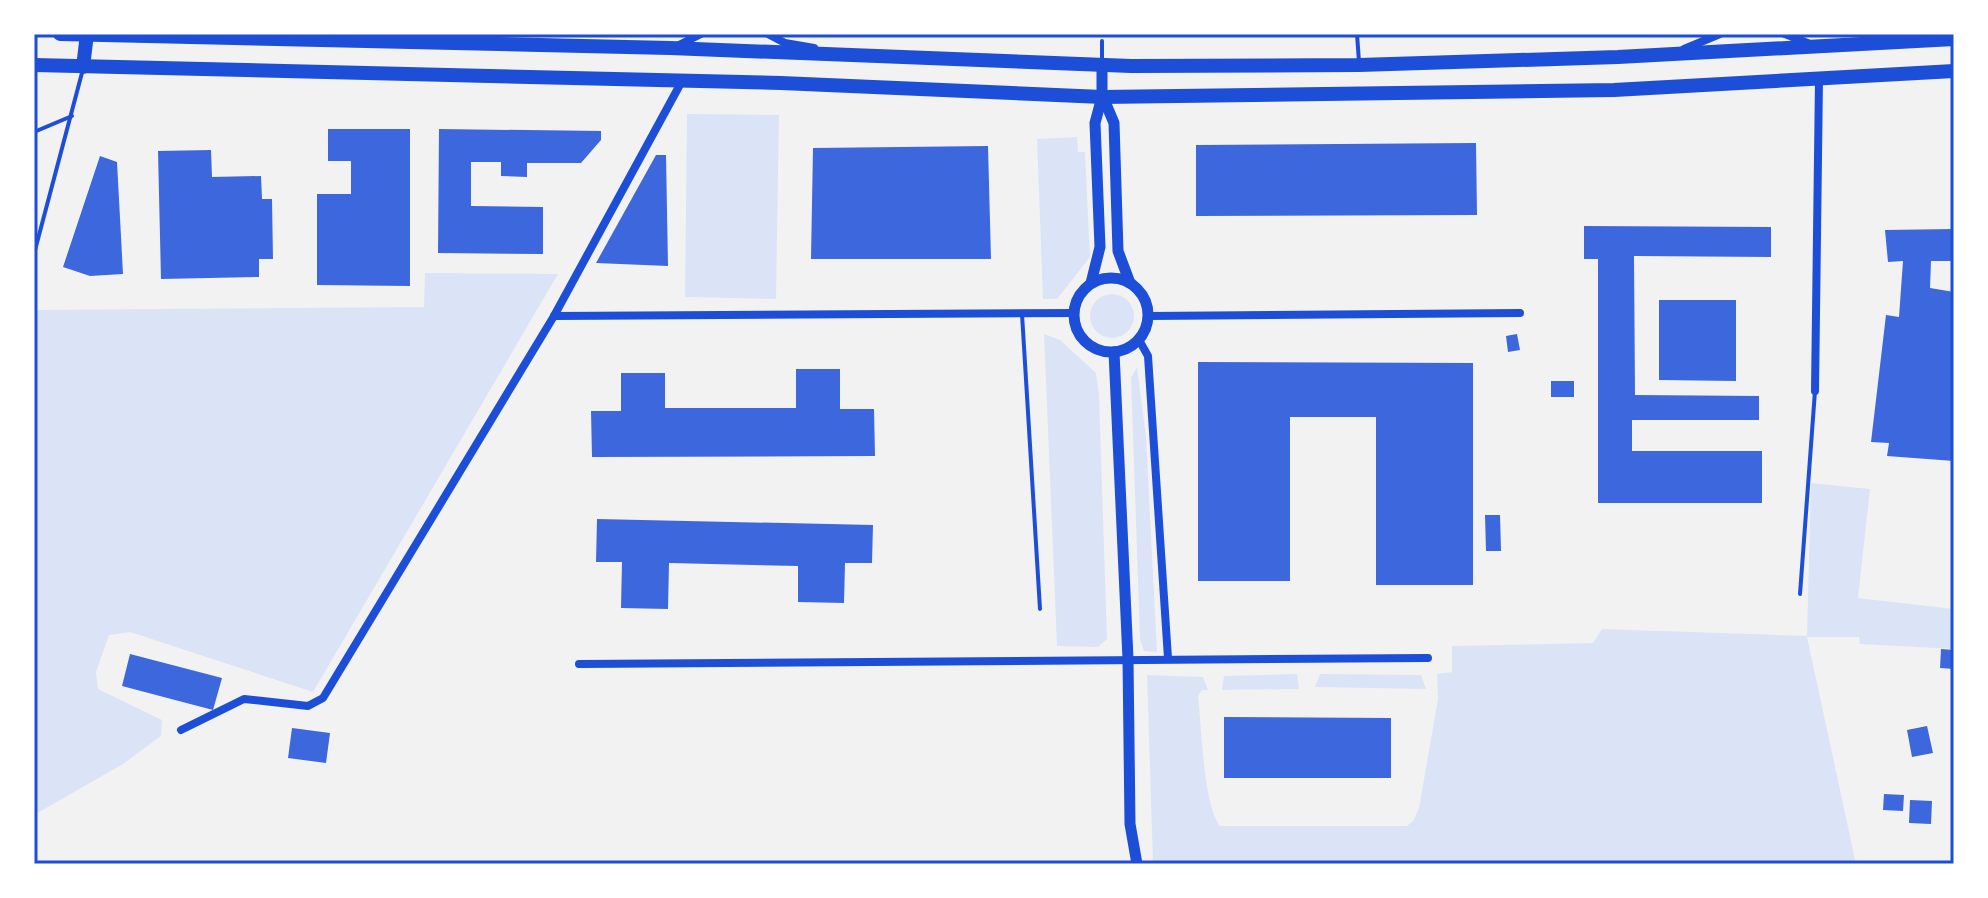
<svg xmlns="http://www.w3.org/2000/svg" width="1988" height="898" viewBox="0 0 1988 898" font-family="Karla,sans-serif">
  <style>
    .green { fill: #dbe4f7 }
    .building { fill: #3d67dc }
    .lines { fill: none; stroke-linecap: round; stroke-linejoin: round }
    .service { stroke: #1d4ed8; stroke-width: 4 }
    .minor { stroke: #1d4ed8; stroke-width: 8 }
    .tertiary { stroke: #1d4ed8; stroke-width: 11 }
    .primary { stroke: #1d4ed8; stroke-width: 14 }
    .neatline { fill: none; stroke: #1d4ed8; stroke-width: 3 }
  </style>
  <rect width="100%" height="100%" fill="#f2f2f2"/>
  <!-- green -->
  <g class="green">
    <path d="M687,114L779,115L776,299L685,297Z"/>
    <path d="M1077,137L1078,152H1085L1090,257L1057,299H1043L1037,139Z"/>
    <path d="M425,273L558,274L313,692L130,632L109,635L96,672L98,689L162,720L161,736L123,764L34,815V310L424,307Z"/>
    <circle cx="1112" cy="316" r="22"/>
    <path d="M1044,334L1060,340L1096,373L1099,394L1107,639L1098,647L1057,646Z"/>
    <path d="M1137,367L1146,437L1157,652L1144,651L1140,639L1131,378Z"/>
    <path d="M1811,483L1870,489L1858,598L1954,609V649L1860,644L1859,637H1807L1856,864H1153L1147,675L1203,677L1208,690H1202L1198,696C1202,729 1203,803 1220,826H1407L1414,820L1419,808L1438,699L1437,674L1452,672V646L1593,643L1602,629L1807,636Z"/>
    <path d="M1297,674L1299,689L1222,690L1224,676Z"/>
    <path d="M1320,674L1421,675L1426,689L1315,687Z"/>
  </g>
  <!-- building -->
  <g class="building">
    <path d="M328,129H410V286L317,285V194H351V161H328Z"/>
    <path d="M439,129L601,131V140L581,163H527V177L501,176V162H471V206L543,207V254L438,253Z"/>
    <path d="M1476,143L1477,215L1196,216V145Z"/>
    <path d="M988,146L991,259H811L813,148Z"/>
    <path d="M211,150L212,177L261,176L262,199H272L273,259H259V277L161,279L158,151Z"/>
    <path d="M656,155H666L668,266L596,263Z"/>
    <path d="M100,156L117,162L123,274L90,276L63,267Z"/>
    <path d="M1584,226L1771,227V257L1634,256L1635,395L1759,396V420H1632V451H1762V503H1598V259H1584Z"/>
    <path d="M1954,229V261H1931L1930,288L1954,292V461L1887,456L1889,443L1871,442L1886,315L1899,317L1903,261L1888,262L1885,230Z"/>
    <path d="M1659,300H1736V381L1659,380Z"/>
    <path d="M1517,334L1520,350L1508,352L1506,336Z"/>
    <path d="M1198,362L1473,363V585H1376V417H1290V581H1198Z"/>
    <path d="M796,369H840V409H874L875,456L592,457L591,411H621V373H665V408H796Z"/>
    <rect x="1551" y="381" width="23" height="16"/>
    <path d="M1485,515H1500L1501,551H1486Z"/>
    <path d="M597,519L873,525L872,563H845L844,603L798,602V566L669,563L668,609L621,608L622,562H596Z"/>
    <path d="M1941,649L1954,650V669L1940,668Z"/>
    <path d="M130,654L222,678L213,710L122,686Z"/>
    <path d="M1224,717L1391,718V778H1224Z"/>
    <path d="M1927,726L1933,753L1912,757L1907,730Z"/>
    <path d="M292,728L330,733L326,763L288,758Z"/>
    <path d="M1884,794L1904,795L1903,811L1883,810Z"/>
    <path d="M1910,800L1932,801L1931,824L1909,823Z"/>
  </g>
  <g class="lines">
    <!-- service -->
    <g class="service">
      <path d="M1357,34L1359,62"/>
      <path d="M1102,41V62"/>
      <path d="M34,132L72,116"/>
      <path d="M34,254L83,69"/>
      <path d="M1022,314L1040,609"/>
      <path d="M1800,594L1815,391"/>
    </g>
    <!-- minor -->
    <g class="minor">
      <path d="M768,34L785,43L814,48"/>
      <path d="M1785,34L1810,44"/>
      <path d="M677,46L701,34"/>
      <path d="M1684,49L1720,34"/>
      <path d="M554,316L1074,313"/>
      <path d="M1149,316L1520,313"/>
      <path d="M1139,340L1148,356L1168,658"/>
      <path d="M1815,391L1819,79"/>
      <path d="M579,664L1428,658"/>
      <path d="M181,730L244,699L308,706L323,698L554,316L682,81"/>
    </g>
    <!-- tertiary -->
    <g class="tertiary">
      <path d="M1103,97L1114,123L1118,251L1130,283"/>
      <circle cx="1111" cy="315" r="37"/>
      <path d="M1091,283L1100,247L1095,123L1102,97V65"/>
      <path d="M1114,352L1128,659L1130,824L1137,864"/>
    </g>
    <!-- primary -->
    <g class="primary">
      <path d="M60,34L670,48L1131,66L1359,65L1618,57L1954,39"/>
      <path d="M34,65L781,83L1102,97L1614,90L1954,71"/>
      <path d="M83,67L87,34"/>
    </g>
  </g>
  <!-- border -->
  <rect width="1988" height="898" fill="none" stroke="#ffffff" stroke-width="72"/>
  <rect x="36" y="36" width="1916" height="826" class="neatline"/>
</svg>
